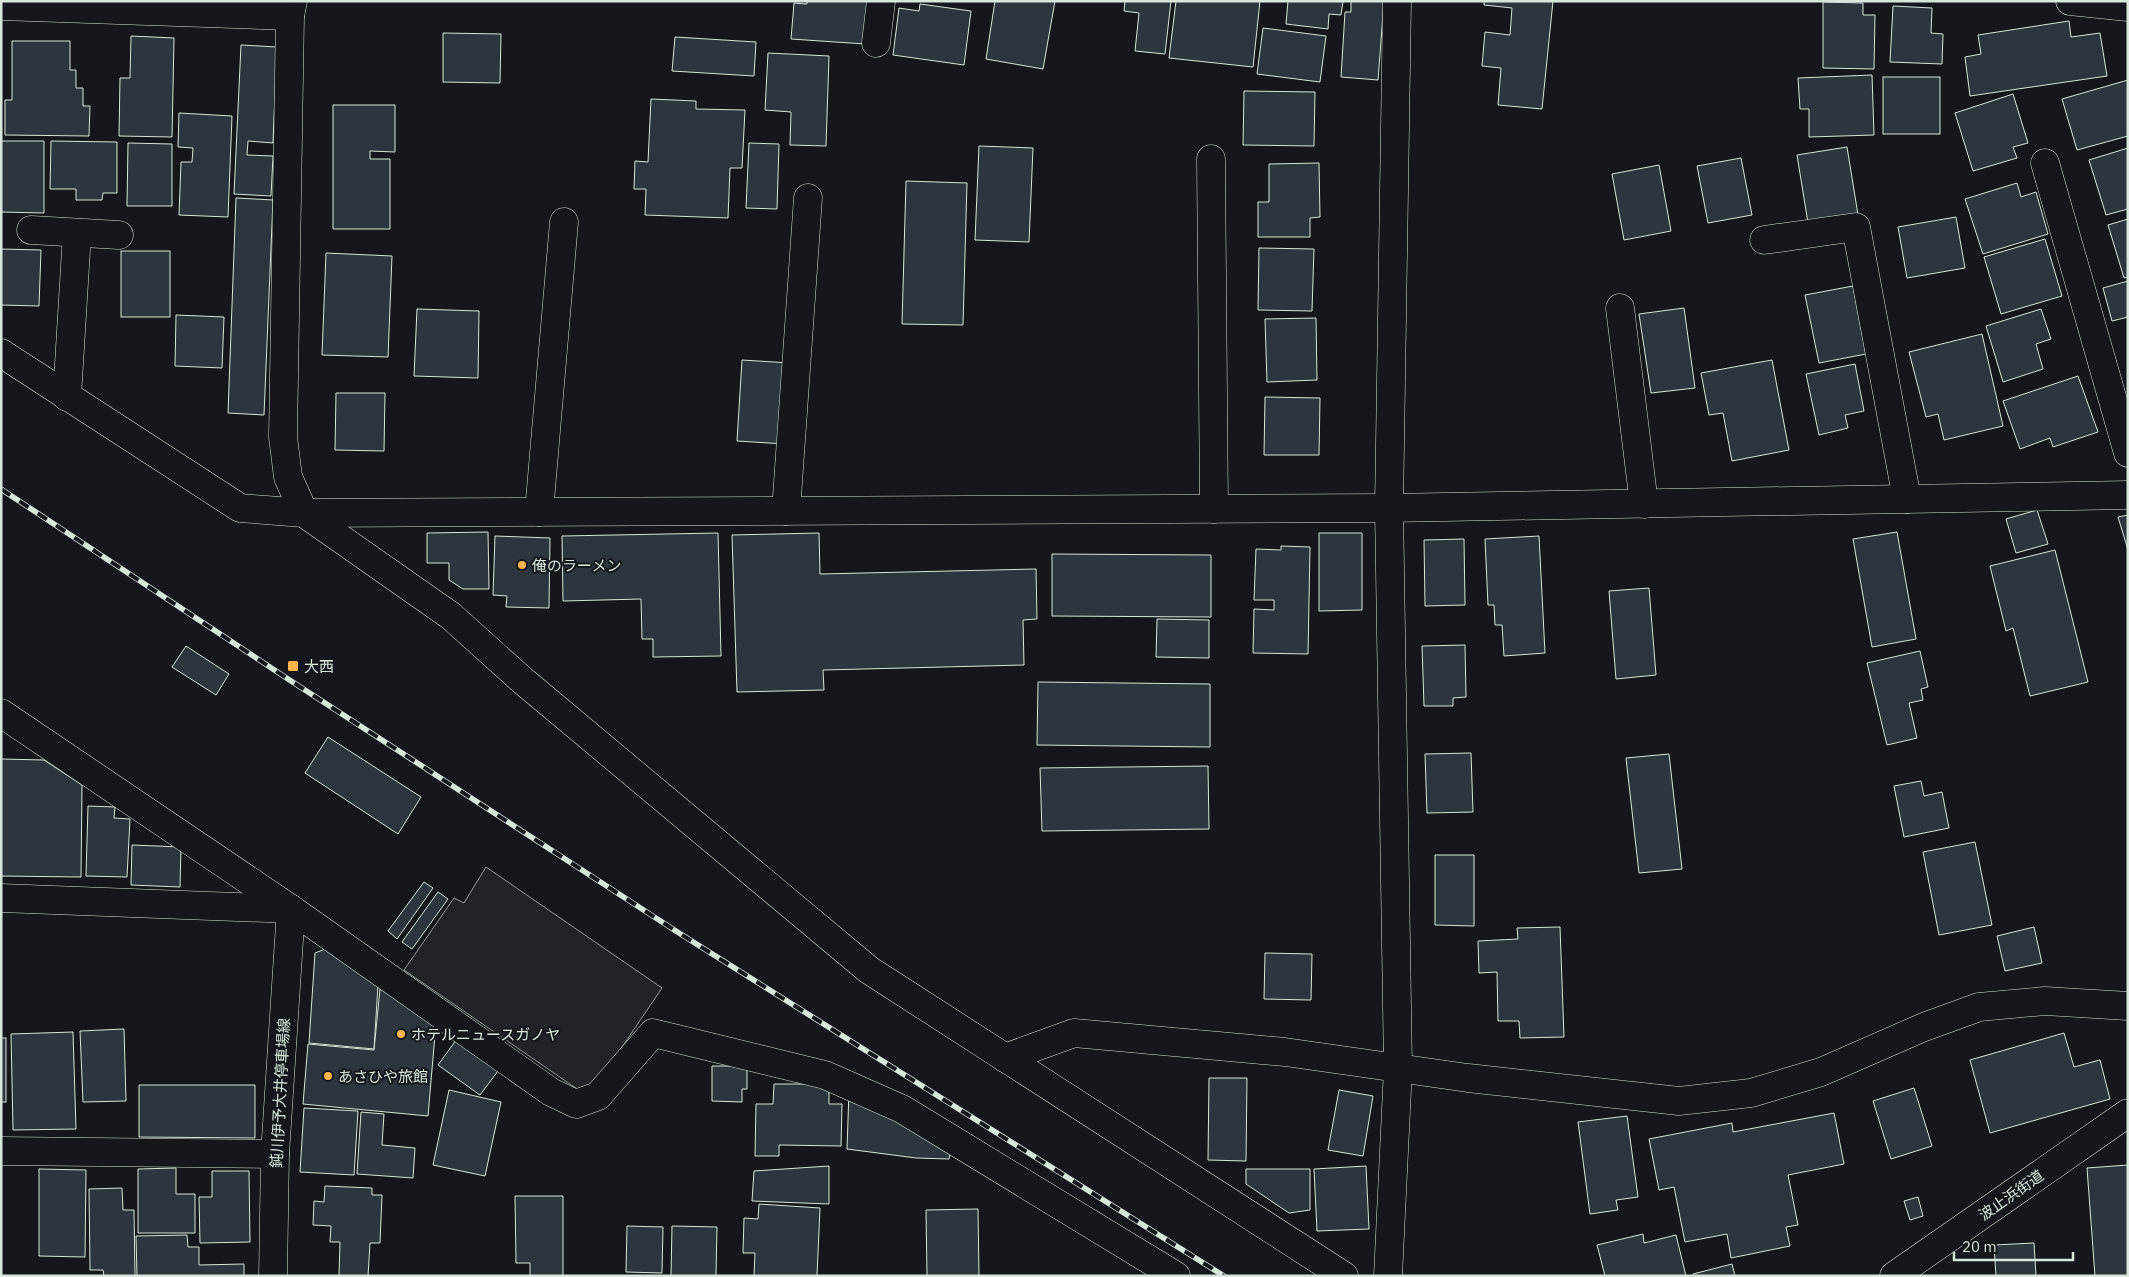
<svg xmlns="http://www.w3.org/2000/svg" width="2129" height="1277" viewBox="0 0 2129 1277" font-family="'IBM Plex Sans','Noto Sans JP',sans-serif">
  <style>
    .green { fill: #202428; stroke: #939e99 }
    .building { fill: #2c363c; stroke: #d8e6dc }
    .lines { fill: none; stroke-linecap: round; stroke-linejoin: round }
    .street-casing { stroke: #d8e6dc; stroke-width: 29 }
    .secondary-casing { stroke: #d8e6dc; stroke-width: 29 }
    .street { stroke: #14181c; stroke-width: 28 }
    .secondary { stroke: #14181c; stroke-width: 28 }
    .rail-casing { stroke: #d8e6dc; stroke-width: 5.5 }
    .rail { stroke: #14181c; stroke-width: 4; stroke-dasharray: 11; stroke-linecap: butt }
    .poi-dot { fill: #ffb74d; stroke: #14181c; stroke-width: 2 }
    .labels { text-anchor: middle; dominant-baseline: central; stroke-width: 4; stroke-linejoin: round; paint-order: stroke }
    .poi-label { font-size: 15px; fill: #d8e6dc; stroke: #14181c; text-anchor: start }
    .street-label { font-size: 15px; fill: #d8e6dc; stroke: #14181c }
  </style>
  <rect width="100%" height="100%" fill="#14181c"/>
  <!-- green -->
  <path class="green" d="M486,867L662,988L599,1081L583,1093L404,970L454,898L464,903Z"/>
  <!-- building -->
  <g class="building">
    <path d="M807,1H869L865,44L791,39L794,3L807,4Z"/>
    <path d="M995,1H1055L1043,69L986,59Z"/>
    <path d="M1125,1H1171L1165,54L1135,51L1139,13L1124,11Z"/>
    <path d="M1176,1H1260L1253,67L1169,58Z"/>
    <path d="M1288,1H1343L1341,15L1329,14L1328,29L1286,24Z"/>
    <path d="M1351,1H1384L1378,80L1341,77L1345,12H1351Z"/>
    <path d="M1484,1H1553L1542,109L1498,105L1501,68L1482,66L1485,32L1510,35L1512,8L1484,5Z"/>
    <path d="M1823,2L1863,3V15H1875L1874,69L1823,68Z"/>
    <path d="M920,4L971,11L964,65L893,55L899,8L919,11Z"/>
    <path d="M1893,6L1932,8L1931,33L1943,34L1942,64L1890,62Z"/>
    <path d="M2069,21L2071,37L2100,33L2107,76L1970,96L1965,57L1981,54L1978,35Z"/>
    <path d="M1263,28L1326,36L1320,82L1257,74Z"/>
    <path d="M443,33L501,34L500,83L443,82Z"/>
    <path d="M131,36L174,38L172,137L119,136L120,78H130Z"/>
    <path d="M675,37L756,42L754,76L672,71Z"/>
    <path d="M12,41H70V70H76V88H83V106H90L89,136L5,135V100H12Z"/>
    <path d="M241,45L277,47L273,143L248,141L247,155L273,156L271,196L234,194Z"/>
    <path d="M768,53L829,56L826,146L790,145L791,112L765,110Z"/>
    <path d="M1872,75L1874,135L1809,137V109H1800L1798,78Z"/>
    <rect x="1883" y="77" width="57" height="57"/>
    <path d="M2128,80V136L2077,150L2062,99Z"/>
    <path d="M1244,91L1315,92L1314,146L1243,145Z"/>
    <path d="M2013,94L2028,143L2013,147L2017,158L1973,171L1955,113Z"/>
    <path d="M651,99L696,101V109L745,110L742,168H730L728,218L645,215L646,189H634L635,161L648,162Z"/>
    <path d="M333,105H395V152L370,151V159H390V229H333Z"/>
    <path d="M179,113L232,116L228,217L179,215L181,162H192L193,148L178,147Z"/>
    <path d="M1,141H44V213L1,212Z"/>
    <path d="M51,141L117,142V193H103L102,200H76V189H50Z"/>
    <path d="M128,143L172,144V206H127Z"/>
    <path d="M749,143L779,144L777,209L746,208Z"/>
    <path d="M979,146L1033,148L1029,242L975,240Z"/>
    <path d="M1847,147L1859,221L1809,229L1797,155Z"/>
    <path d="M2128,148V209L2106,215L2089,160Z"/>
    <path d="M1741,158L1752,215L1708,223L1697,166Z"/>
    <path d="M1319,163L1320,217L1310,218V237H1258V202H1269V164Z"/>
    <path d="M1659,165L1671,231L1624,240L1612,174Z"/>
    <path d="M906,181L967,183L963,325L902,324Z"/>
    <path d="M2017,183L2021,197L2036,192L2048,234L1983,254L1965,199Z"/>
    <path d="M236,198L273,200L264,415L228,413Z"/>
    <path d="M1956,217L1965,268L1907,278L1898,227Z"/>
    <path d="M2128,219V277L2124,278L2108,225Z"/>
    <path d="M2045,239L2062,296L2001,314L1984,257Z"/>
    <path d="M1259,248L1314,249L1312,311L1258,310Z"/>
    <path d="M1,249L41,250L39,306L1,305Z"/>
    <rect x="121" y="251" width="49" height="66"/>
    <path d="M326,253L392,256L388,357L322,355Z"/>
    <path d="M2128,281V317L2112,321L2103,288Z"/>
    <path d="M1853,286L1866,354L1819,363L1805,295Z"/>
    <path d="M1684,308L1695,388L1651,393L1639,314Z"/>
    <path d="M417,309L479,311L478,378L414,376Z"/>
    <path d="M2041,309L2051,339L2036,344L2043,369L2003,382L1986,326Z"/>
    <path d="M176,315L224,317L222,368L175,366Z"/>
    <path d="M1316,318L1317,380L1267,382L1265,319Z"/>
    <path d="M1982,334L2003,426L1944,440L1938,414L1926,417L1909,352Z"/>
    <path d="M742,360L790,363L785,444L737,441Z"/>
    <path d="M1772,360L1789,450L1732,461L1723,413L1709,415L1701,373Z"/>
    <path d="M1855,364L1864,411L1845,415L1848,428L1819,435L1806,374Z"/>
    <path d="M2078,376L2098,432L2053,447L2050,438L2020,449L2003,401Z"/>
    <path d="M336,393H385L384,451L335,450Z"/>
    <path d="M1265,397L1320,398L1319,455H1264Z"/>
    <path d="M2037,510L2048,544L2016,553L2006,519Z"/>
    <path d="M2128,515V550L2118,517Z"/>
    <path d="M488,532L489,589H463L449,580V563H427V533Z"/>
    <path d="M1897,532L1916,639L1872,647L1853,539Z"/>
    <path d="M718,533L721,656L653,657V639H642L641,599L563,601L562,536Z"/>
    <path d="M819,533L820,574L1036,569L1037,619L1023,620L1024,665L823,670L824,690L737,692L732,535Z"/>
    <path d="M1319,533H1362V610L1319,611Z"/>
    <path d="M495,536L550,538L549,608L506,607L507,596L493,595Z"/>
    <path d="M1539,536L1545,653L1504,656L1502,625H1495L1494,605H1488L1485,539Z"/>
    <path d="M1464,539L1465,605L1425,606L1424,540Z"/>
    <path d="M1281,546L1310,547L1308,654L1253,653L1254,609L1274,610V600H1254L1256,549L1281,550Z"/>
    <path d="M2055,550L2088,682L2030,696L2013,628L2006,631L1990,566Z"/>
    <path d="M1052,554L1211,555V617L1052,616Z"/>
    <path d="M1649,588L1656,675L1616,679L1609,591Z"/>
    <path d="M1157,619L1209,620V658L1156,657Z"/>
    <path d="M1465,645L1466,697L1453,698V706H1424L1422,646Z"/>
    <path d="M186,646L229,674L216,695L172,667Z"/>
    <path d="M1920,651L1928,687L1921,689L1923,700L1909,703L1917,738L1887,745L1867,663Z"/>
    <path d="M1038,682L1210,684V747L1037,745Z"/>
    <path d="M328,737L421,797L398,834L305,773Z"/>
    <path d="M1471,753L1473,812L1427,813L1425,754Z"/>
    <path d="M1669,754L1682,869L1639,873L1626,758Z"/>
    <path d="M1,759L44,760L82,785L81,877L1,876Z"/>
    <path d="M1208,766L1209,829L1042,831L1040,768Z"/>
    <path d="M1921,781L1924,796L1942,792L1949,828L1904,837L1894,786Z"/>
    <path d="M88,806L115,807L114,818L130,819L127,877L86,876Z"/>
    <path d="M1975,842L1992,925L1939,935L1923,852Z"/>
    <path d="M132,845L181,847L180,887L131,885Z"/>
    <path d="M1435,855H1474V926L1435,925Z"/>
    <path d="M424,882L433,888L397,939L388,931Z"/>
    <path d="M438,892L448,899L412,949L402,942Z"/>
    <path d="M1560,927L1564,1037L1520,1038L1519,1021H1498L1497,972L1479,973L1478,941L1518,939L1517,928Z"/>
    <path d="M2034,927L2042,963L2005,971L1997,936Z"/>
    <path d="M328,948L378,985L374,1049L309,1043L315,953Z"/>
    <path d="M1265,953L1312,954L1311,1000L1264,999Z"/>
    <path d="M380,989L436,1023L428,1116L303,1104L308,1044L374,1050Z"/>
    <path d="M124,1029L126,1101L83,1102L80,1031Z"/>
    <path d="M73,1032L76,1129L13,1130L11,1034Z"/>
    <path d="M2064,1033L2074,1067L2100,1060L2110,1099L1990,1133L1970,1060Z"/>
    <path d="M459,1036L501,1067L480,1095L438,1065Z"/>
    <rect x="1" y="1038" width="5" height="64"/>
    <path d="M712,1066H747V1089H742V1102L712,1101Z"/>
    <path d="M1209,1078H1247L1246,1161L1208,1160Z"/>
    <path d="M774,1084H829V1104H842L841,1146L779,1145V1156H755L756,1104H773Z"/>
    <path d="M139,1085H255V1138L139,1137Z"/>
    <path d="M1914,1088L1932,1146L1891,1159L1873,1101Z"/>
    <path d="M449,1090L501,1102L485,1176L433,1165Z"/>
    <path d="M1339,1090L1373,1096L1363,1156L1328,1150Z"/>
    <path d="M849,1091L952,1144L949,1159L916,1158L847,1149Z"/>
    <path d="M304,1108L358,1111L354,1175L300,1172Z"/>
    <path d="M361,1112L384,1114L382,1145L415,1148L413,1178L357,1174Z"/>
    <path d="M1834,1113L1844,1164L1788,1175L1798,1225L1786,1227L1790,1246L1731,1258L1727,1234L1685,1242L1674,1187L1659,1190L1649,1139L1732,1123L1733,1132Z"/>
    <path d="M1627,1116L1638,1197L1616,1200L1618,1210L1590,1214L1578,1122Z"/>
    <path d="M2128,1165V1276H2095L2087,1168Z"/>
    <path d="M829,1166V1204L752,1201L754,1171Z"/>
    <path d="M1366,1166L1369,1229L1317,1231L1314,1169Z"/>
    <path d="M176,1168V1194H195V1233H138V1169Z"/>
    <path d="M39,1169L86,1170L85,1257L39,1256Z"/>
    <path d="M1246,1169H1310V1210L1289,1213L1246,1184Z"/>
    <path d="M212,1171H249L250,1242L200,1243L199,1197H212Z"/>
    <path d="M325,1186L372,1188V1195H382L380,1243H370L368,1276H339L340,1242H330L331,1226L313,1225L314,1201L324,1202Z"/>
    <path d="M122,1188L123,1210H134L135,1276H104L103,1270H90L89,1189Z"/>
    <path d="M515,1196H563V1276H530V1263H516Z"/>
    <path d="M1918,1197L1923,1216L1910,1220L1904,1201Z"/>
    <path d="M759,1204L820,1208L817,1276H754L755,1253H743L744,1218L758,1219Z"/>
    <path d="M978,1209L979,1276H927L926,1210Z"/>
    <path d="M627,1226L663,1227L662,1273L626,1272Z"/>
    <path d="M672,1226L717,1227L716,1276H671Z"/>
    <path d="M1643,1234L1644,1243L1676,1235L1686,1276H1605L1597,1245Z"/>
    <path d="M187,1235L188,1247H199V1265L244,1264V1276H137L136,1236Z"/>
    <path d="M2034,1243L2036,1276H1996L1994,1245Z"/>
    <path d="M1732,1264L1735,1276H1693V1274Z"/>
  </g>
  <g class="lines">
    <!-- street casing -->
    <g class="street-casing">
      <g id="street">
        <path d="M293,1L290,16L283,437L288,477L304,513L451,616L522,680L869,970L1344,1276"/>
        <path d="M2070,1L2128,7"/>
        <path d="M1,6L290,16"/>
        <path d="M876,43L881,1"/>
        <path d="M1211,159L1214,509"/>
        <path d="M2045,163L2128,453"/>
        <path d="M31,230L119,235"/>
        <path d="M1764,240L1856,227L1907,499"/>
        <path d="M1620,308L1644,504"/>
        <path d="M1,353L240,508L304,513L1389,508L2128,495"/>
        <path d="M67,397L77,233"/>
        <path d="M786,511L808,198"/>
        <path d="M539,512L564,222"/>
        <path d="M1,713L291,909L551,1092L576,1104L598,1096L653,1033L825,1075L902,1109L1176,1276"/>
        <path d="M1,898L291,909"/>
        <path d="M1005,1058L1074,1033L1285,1052L1468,1078L1679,1101L1751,1093L1821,1072L1924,1027L1979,1007L2045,1001L2128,1006"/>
        <path d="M1,1151L275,1154"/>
        <path d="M1388,1276L1398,1068L1389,508L1397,1"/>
      </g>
    </g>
    <!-- secondary casing -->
    <g class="secondary-casing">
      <g id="secondary">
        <path d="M273,1276L275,1154L291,909"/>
        <path d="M1894,1276L2128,1113"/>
      </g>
    </g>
    <!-- street -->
    <use href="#street" class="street"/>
    <!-- secondary -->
    <use href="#secondary" class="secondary"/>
    <!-- rail casing -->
    <g class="rail-casing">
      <path id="rail" d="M1,489L288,679L679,933L1224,1276"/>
    </g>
    <!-- rail -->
    <use href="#rail" class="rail"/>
  </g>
  <!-- markers -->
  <g class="poi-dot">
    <circle cx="522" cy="565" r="5"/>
    <rect x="287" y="660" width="12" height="12" rx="2.5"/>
    <circle cx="401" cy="1034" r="5"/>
    <circle cx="328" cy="1076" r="5"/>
  </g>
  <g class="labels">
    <!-- poi labels -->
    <g class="poi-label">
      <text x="532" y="565">俺のラーメン</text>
      <text x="304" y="666">大西</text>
      <text x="411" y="1034">ホテルニュースガノヤ</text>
      <text x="338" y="1076">あさひや旅館</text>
    </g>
    <!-- street labels -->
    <g class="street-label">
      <text transform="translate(280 1093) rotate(-87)">鈍川伊予大井停車場線</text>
      <text transform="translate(2011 1195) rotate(-35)">波止浜街道</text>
    </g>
  </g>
  <!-- border -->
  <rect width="2129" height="1277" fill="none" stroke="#d8e6dc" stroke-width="5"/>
  <!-- scale -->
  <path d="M1954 1252v8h119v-8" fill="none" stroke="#d8e6dc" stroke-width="2.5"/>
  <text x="1962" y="1252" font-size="15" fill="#d8e6dc" stroke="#14181c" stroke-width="4" paint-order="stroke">20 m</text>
</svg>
